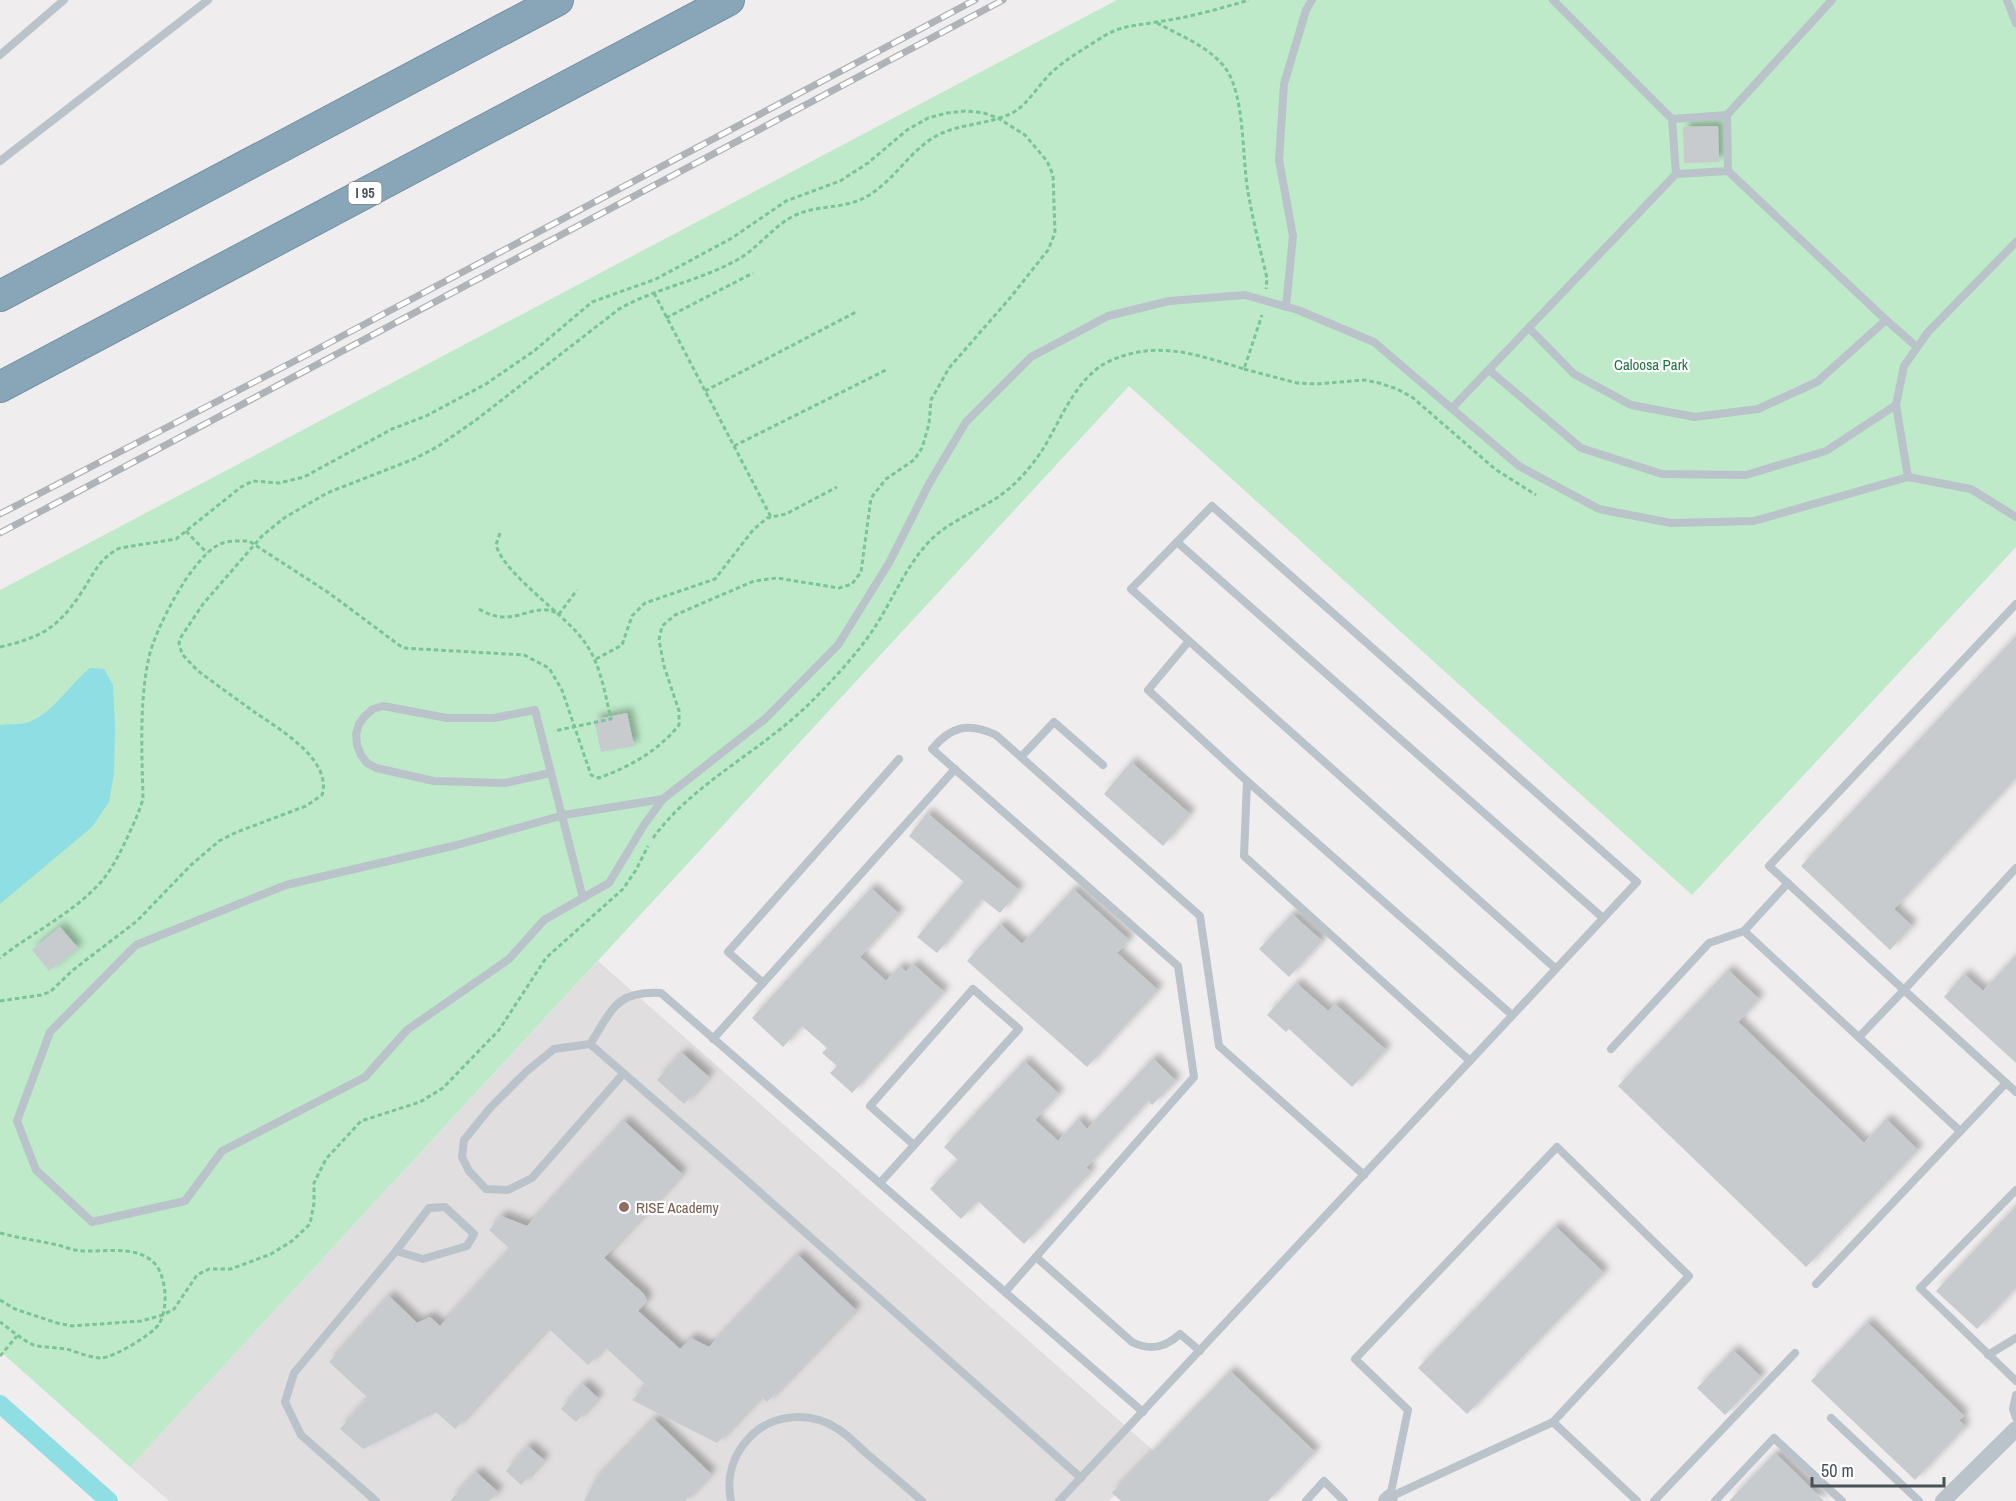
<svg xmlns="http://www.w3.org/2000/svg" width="2016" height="1501" viewBox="0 0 2016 1501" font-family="'Archivo Narrow',sans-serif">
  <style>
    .education { fill: #e0dede }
    .green { fill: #beeac9 }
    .water { fill: #8edee4 }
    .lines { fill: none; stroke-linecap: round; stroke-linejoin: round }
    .canal { stroke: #8edee4; stroke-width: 18 }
    .building { fill: #c7cbce; filter: url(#shadow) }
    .highway-casing { stroke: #7391a4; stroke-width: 32 }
    .path { stroke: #79c595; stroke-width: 3; stroke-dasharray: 4.5 3; stroke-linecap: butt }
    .lane { stroke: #b9c3c9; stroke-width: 8 }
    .street { stroke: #b9c3c9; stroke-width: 16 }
    .highway { stroke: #88a6b8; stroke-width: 30 }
    .rail-casing { stroke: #afb3b7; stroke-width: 7 }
    .rail { stroke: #fff; stroke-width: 4.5; stroke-dasharray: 14; stroke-linecap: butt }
    .education-dot { fill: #8d6e63; stroke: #fff; stroke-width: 2 }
    .labels { text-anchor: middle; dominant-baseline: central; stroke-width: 4.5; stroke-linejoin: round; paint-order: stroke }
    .shield { fill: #fff; stroke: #7e878b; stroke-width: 1.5 }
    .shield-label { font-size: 14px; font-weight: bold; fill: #475359 }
    .park-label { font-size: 15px; fill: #1e733d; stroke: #fff }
    .education-label { font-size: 15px; fill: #785e54; stroke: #fff; text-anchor: start }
  </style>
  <defs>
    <filter id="shadow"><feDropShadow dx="5.5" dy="-5.5" stdDeviation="3" flood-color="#0004"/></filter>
  </defs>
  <rect width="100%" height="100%" fill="#efeded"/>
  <!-- education -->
  <path class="education" d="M598,961L1156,1453L1109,1501H169L130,1467Z"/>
  <!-- green -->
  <path class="green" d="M1117,0H2016V547L1692,895L1129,386L130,1467L0,1351V590Z"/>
  <!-- water -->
  <path class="water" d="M90,668L104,669L113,685L115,726L114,773L109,802L92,827L0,904V725C9,724 21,725 29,722C53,713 70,684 90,668Z"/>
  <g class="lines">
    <!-- canal -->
    <path class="canal" d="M0,1404L109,1501"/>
  </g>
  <!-- building -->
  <g class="building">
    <path d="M1718,126L1719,162L1684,163L1683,127Z"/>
    <path d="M2016,636V778L1894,909L1912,926L1890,950L1801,866Z"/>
    <path d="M627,713L634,746L601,752L594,720Z"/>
    <path d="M1131,762L1190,814L1163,846L1104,794Z"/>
    <path d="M927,813L1019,890L1000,913L982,899L937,953L917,937L964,882L909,836Z"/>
    <path d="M871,888L899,914L860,957L886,981L900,966L906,972L913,964L944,992L852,1093L830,1073L837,1066L822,1053L827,1048L802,1026L783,1047L752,1018Z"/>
    <path d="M1073,889L1129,940L1117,953L1158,990L1087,1067L967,961L1000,924L1022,944Z"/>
    <path d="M1292,914L1322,941L1289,977L1259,949Z"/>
    <path d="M60,927L78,948L49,971L32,950Z"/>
    <path d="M2016,955V1063L1944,997L1964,974L1983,991Z"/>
    <path d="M1728,970L1759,999L1738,1022L1864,1143L1886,1119L1918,1150L1806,1267L1618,1086Z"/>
    <path d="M1296,983L1328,1011L1335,1004L1386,1050L1352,1087L1289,1029L1286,1032L1267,1015Z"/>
    <path d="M682,1053L709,1077L684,1104L657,1080Z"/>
    <path d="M1153,1058L1176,1081L1152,1105L1148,1101L1086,1168L1091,1172L1024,1244L978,1201L961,1219L930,1189L958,1160L944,1147L1024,1061L1059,1094L1035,1120L1058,1141L1078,1119L1087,1129Z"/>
    <path d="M624,1121L682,1174L604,1258L644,1294L647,1301L638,1311L680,1349L691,1338L709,1347L798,1255L856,1310L767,1402L761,1397L717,1443L632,1400L646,1385L605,1347L588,1365L548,1328L455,1429L436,1412L363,1449L340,1429L368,1398L329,1362L389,1296L417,1323L430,1317L440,1326L510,1249L489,1230L501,1216L527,1226Z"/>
    <path d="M2016,1206V1288L1977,1329L1936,1291Z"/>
    <path d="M1555,1226L1604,1273L1467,1414L1418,1368Z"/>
    <path d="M1867,1322L1964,1416L1959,1420L1965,1427L1915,1480L1811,1381Z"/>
    <path d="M1733,1350L1761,1377L1725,1415L1697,1388Z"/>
    <path d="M1230,1371L1315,1452L1268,1501H1121L1112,1493Z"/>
    <path d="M583,1384L598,1398L576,1422L561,1409Z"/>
    <path d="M654,1419L711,1474L685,1501H584L595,1480Z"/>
    <path d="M528,1446L544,1460L521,1485L506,1471Z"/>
    <path d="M1775,1453L1824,1501H1729Z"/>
    <path d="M476,1472L498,1492L489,1501H450Z"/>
  </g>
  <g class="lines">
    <!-- highway casing -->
    <g class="highway-casing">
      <g id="highway">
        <path d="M0,296L558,0"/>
        <path d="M0,387L729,0"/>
      </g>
    </g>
    <!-- path -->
    <g class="path">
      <path d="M1157,23C1181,36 1210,47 1226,69C1245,96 1242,158 1248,192C1253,220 1260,249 1267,278L1266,289"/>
      <path d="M654,293L771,517"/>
      <path d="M666,318L753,273"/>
      <path d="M1244,369L1297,383L1317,384L1364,380L1379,383L1397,389L1412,397L1495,469L1536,495"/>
      <path d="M705,391L856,312"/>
      <path d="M734,446L886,370"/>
      <path d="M186,531L207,553"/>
      <path d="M500,533L496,545C506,577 565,613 586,644C601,666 605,694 611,719L554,731"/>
      <path d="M479,609C516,631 531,599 559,614L577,590"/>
      <path d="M0,647C38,638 56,630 79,596C92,578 98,558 120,548L176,539L241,487L253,481L279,483L304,477L392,429L426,416L486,384L534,351L592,302L656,279L732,238L786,201L840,181L868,163L907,130L928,118L947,113L966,111L984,113L998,118L1025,135L1047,161L1053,175L1055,233L1048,250L1010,298L949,368L931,400L929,424L922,448L914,460L886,479L871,498L861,572L852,584L839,588L777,578L754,581L675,615L662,626L659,640L664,666L679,711V725C658,751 631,766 599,778L591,775L562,690L549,668L524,655L403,648L329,593L249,541C239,541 227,540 218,545C191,560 156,627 149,657C139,701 142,754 143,799C139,813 133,825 127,838C120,853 112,869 101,882C72,914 33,932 0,958"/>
      <path d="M596,659L622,645L632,616L645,603L715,579L753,530L767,518L786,514L837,487"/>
      <path d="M653,838C694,782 762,751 811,702C833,680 855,656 873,630C891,603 904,570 926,545C949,518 986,510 1012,486C1023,476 1033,464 1041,452C1061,421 1076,375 1112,360C1159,340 1198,355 1244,369L1262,315"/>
      <path d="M0,1001L41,995L50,992L73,970L137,921L191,865L219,841L237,832L306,806L322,795C333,759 277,728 253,711C234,697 215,684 197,670L182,654L179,643L181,637L203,604L262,536L284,518L327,493L414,459L437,447L476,420L619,309C656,288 699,281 737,260C759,248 774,224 798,214C819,205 842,209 864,198C893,183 908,152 936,136C960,123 990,125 1014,112C1029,103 1039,84 1052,72C1066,59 1087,47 1104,36C1122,25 1136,26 1156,22C1187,18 1219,9 1249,0"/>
      <path d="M0,1233C18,1238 35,1240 53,1244C61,1245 68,1249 75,1250C100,1254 129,1244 151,1260C167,1272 169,1308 159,1324C153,1334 113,1358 101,1358C92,1358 79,1353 70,1350C59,1347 45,1348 34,1345C22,1340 11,1330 0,1322"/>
      <path d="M0,1300L15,1309L57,1323L72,1326L141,1321L163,1315L174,1309L197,1275L209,1269H231L271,1254L292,1241L310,1224L314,1203V1183L326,1159L361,1121L420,1102L443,1088L499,1030L546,958L623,889L636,870L648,846"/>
      <path d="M0,1356L17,1336"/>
    </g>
    <!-- lane -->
    <g class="lane">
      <path d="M1553,0L1672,119"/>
      <path d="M2007,0L2016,23"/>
      <path d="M0,55L64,0"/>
      <path d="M1727,115L1832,0"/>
      <path d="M0,161L208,0"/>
      <path d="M1286,307L1293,236L1279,160L1284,84L1306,10L1312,0"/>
      <path d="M1886,320L1917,347"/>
      <path d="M1529,328L1574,374L1631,405L1695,417L1758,409L1817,382L1886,320L1728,171L1676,174L1672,119L1727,115L1728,171"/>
      <path d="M1489,370L1581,448L1662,474L1746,475L1826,451L1896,405"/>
      <path d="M1452,408L1676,174"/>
      <path d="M1908,477L1896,405L1904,366L1928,332L2016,242"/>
      <path d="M1177,542L1603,918"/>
      <path d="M2016,604L1769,866L1904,990L2016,868"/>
      <path d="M1189,641L1148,690L1247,781L1244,856L1470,1061"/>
      <path d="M1021,757L1054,722L1103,765"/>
      <path d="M550,773L505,783L434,781L376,768L367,763L361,755L357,745L356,734L359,724L365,716L373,709L383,706L447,718H494L535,710L583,898"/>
      <path d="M1247,781L1512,1015"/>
      <path d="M663,799L564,815L457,845L286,885L136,945L50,1032L17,1121L36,1170L92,1222L185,1201L222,1151L365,1077L407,1030L509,959L544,920L609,883L644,825L663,799L765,719L838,645L889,563L930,482L966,422L1031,357L1108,316L1169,301L1245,295L1298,310L1374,342L1519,466L1599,509L1671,523L1754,521L1908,477L1971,489L2016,517"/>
      <path d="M1788,883L1744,931L1960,1131"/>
      <path d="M763,983L728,952L899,759"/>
      <path d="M1859,1037L1904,990L2016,1092"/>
      <path d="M713,1039L955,769"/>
      <path d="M590,1044L735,1170L1081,1478"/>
      <path d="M1611,1049L1709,943L1744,931"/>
      <path d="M623,1074L532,1178L508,1190L486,1189L469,1171L462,1157L464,1140L490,1108L527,1071L554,1049L590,1044C613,1009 615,991 661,993L1143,1412"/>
      <path d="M880,1183L1019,1029L973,989L870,1106L914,1145"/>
      <path d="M2016,1190L1920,1288L2016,1381"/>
      <path d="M1036,1257L1132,1342C1150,1351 1165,1348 1180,1334L1200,1351"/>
      <path d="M1816,1284L2006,1083"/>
      <path d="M1005,1292L1194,1077L1178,966L932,749C951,726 969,722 996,735L1200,916L1219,1046L1364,1175"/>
      <path d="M1988,1355L2016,1338"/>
      <path d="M2016,1395L2013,1409L2016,1418"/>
      <path d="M1831,1418L1919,1501"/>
      <path d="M1390,1497L1408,1410L1355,1359L1557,1147L1689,1276L1553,1422"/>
      <path d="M1390,1497L1553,1422L1637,1501"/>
      <path d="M376,1501L301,1435L285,1402L294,1373L396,1251L429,1208L445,1207L474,1234L467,1246L423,1259L396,1251"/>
      <path d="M731,1501C726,1477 733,1455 749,1438C772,1413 811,1411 838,1429C848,1435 857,1445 866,1453C885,1469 904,1485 922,1501"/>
      <path d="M1059,1501L1637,882L1212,506L1131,589L1556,969"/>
      <path d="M1306,1501L1324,1481L1344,1501"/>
      <path d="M1654,1501L1795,1353"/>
      <path d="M1715,1501L1774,1438L1842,1501"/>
    </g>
    <!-- street -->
    <g class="street">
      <path d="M1386,1501L1390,1497"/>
      <path d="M1943,1501L2016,1429"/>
    </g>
    <!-- highway -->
    <use href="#highway" class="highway"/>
    <!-- rail casing -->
    <g class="rail-casing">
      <g id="rail">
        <path d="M0,514L312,352L975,0"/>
        <path d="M0,533L1003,0"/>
      </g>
    </g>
    <!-- rail -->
    <use href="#rail" class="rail"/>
  </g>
  <!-- markers -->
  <circle class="education-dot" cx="624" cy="1207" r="6"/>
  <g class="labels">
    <!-- shield labels -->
    <rect class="shield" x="348.5" y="182" width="33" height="22" rx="4.5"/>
    <g class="shield-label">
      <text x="365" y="193">I 95</text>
    </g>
    <!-- park labels -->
    <g class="park-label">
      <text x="1651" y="364">Caloosa Park</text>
    </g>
    <!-- education labels -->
    <g class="education-label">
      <text x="636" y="1207">RISE Academy</text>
    </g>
  </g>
  <!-- scale -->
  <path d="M1812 1477v9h132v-9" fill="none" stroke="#475359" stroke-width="3"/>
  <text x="1821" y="1477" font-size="18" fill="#475359" stroke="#ffffff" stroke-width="4.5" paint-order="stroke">50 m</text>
</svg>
